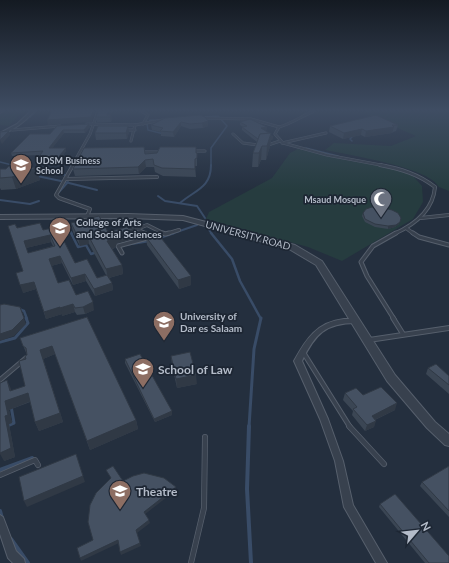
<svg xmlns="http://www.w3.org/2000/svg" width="449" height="563" viewBox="0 0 449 563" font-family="Lato,sans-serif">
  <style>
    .green { fill: #263c3f }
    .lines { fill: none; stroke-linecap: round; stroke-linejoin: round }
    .stream-far4 { stroke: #394c67; stroke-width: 1.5 }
    .stream-far3 { stroke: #394c67; stroke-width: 2 }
    .stream-far2 { stroke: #394c67; stroke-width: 2.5 }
    .stream-far1 { stroke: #394c67; stroke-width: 3 }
    .stream { stroke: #394c67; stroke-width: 4 }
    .service-far4-casing { stroke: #565f6c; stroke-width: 3 }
    .service-far3-casing { stroke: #565f6c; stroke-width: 4 }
    .service-far2-casing { stroke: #565f6c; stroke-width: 5 }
    .service-far1-casing { stroke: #565f6c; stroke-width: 5.5 }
    .service-casing { stroke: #565f6c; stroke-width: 6 }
    .minor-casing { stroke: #565f6c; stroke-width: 2 }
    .tertiary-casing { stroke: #565f6c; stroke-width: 2 }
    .service-far4 { stroke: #38414e; stroke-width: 2 }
    .service-far3 { stroke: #38414e; stroke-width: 2.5 }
    .service-far2 { stroke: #38414e; stroke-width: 3 }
    .service-far1 { stroke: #38414e; stroke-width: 3.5 }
    .service { stroke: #38414e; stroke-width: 4.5 }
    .minor { fill: #38414e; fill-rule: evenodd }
    .tertiary { fill: #38414e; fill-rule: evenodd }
    .wall { fill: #3b4654; fill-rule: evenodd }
    .shaded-wall { fill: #303945 }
    .building { fill: #455162; stroke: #303945; fill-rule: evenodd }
    .labels { text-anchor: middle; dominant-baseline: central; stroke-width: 3.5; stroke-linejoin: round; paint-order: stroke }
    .far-poi-label { font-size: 9px; font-weight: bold; fill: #b4bcc9; stroke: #1d2633; text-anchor: start }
    .poi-label { font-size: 10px; font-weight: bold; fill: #b4bcc9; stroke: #1d2633; text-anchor: start }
    .street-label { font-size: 10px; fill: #b4bcc9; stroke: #1d2633 }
    .near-poi-label { font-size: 12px; font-weight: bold; fill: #b4bcc9; stroke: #1d2633; text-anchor: start }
  </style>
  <rect width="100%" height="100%" fill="#242f3e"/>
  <!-- green -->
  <g class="green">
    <path d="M0,111H26L18,116L9,126L0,125Z"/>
    <path d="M363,111H449V191L439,187C428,167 349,155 325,150L334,143L391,146L416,136L368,115Z"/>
    <path d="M298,149L350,161L396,168L414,177L422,186L423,202L413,219L342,261L308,247L206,219L209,212L272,178L290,153Z"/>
  </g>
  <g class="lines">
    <!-- stream-far4 -->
    <g class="stream-far4">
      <path d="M30,117L36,111"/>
      <path d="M203,117L218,116L227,126L211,148V166"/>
      <path d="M149,122L150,120H160"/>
      <path d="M147,124L148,130L164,134"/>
      <path d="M352,137L350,139L352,141"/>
      <path d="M306,148L338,156"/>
      <path d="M0,162L16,166"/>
    </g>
    <!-- stream-far3 -->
    <g class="stream-far3">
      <path d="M12,165L17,166"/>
      <path d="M34,169L65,175"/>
      <path d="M37,176L61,181"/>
      <path d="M65,182L97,190"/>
      <path d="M59,192L68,182"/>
      <path d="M158,196L165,201L197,206L205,218"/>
      <path d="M0,200L30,204L39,201"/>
      <path d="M180,203C195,190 211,188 211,165"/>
      <path d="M206,226L212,234"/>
      <path d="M71,232L72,234"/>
      <path d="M171,234L197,225"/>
    </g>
    <!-- stream-far2 -->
    <g class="stream-far2">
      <path d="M71,233L78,247L86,245L91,254L97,252"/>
      <path d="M211,233L232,259L240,281L261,319"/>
      <path d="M159,238L174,233"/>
      <path d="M124,245L149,241"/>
      <path d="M19,309L24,311L27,319"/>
    </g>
    <!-- stream-far1 -->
    <g class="stream-far1">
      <path d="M0,342L15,338L28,323L26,318"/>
      <path d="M7,426L14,423L11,406"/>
      <path d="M249,427L254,349L261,318"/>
    </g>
    <!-- stream -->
    <g class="stream">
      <path d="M249,426L247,489L251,563"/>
      <path d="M0,470L32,458"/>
      <path d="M0,511L2,518"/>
      <path d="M11,539L28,563"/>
    </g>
    <!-- service-far4 casing -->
    <g class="service-far4-casing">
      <g id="service-far4">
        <path d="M141,111L148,115L143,124"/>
        <path d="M314,111C302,116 291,124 279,127L275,134L283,143L327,155L386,166"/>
        <path d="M203,118L251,119L279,127"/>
        <path d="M87,124L135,125L163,120"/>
        <path d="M12,130L60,126"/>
        <path d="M125,130H135"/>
        <path d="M233,134L243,143L258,145"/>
        <path d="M131,141L135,125"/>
        <path d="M282,143L326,133"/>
        <path d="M268,145L280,141"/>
        <path d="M193,151H205"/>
        <path d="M141,152H161"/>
        <path d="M72,166L90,134L98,111"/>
      </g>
    </g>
    <!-- service-far3 casing -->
    <g class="service-far3-casing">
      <g id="service-far3">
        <path d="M73,165L56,195L59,198L90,209L87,216"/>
        <path d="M380,165C401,169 418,174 435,187C433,211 414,225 394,234"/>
        <path d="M65,179L157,177"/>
        <path d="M128,216L127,220L131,225L146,234"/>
        <path d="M421,218L449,215"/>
        <path d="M406,228L414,234"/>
        <path d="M137,229L147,225L165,234"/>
        <path d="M166,234L179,230"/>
      </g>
    </g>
    <!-- service-far2 casing -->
    <g class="service-far2-casing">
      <g id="service-far2">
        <path d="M163,233L165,234L169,233"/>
        <path d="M413,233L419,237L449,245"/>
        <path d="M122,253L118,246L151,237L144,233"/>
        <path d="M394,319L367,276L361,262L373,246L396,233"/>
      </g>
    </g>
    <!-- service-far1 casing -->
    <g class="service-far1-casing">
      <g id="service-far1">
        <path d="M393,318L403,334"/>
        <path d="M303,352L350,427"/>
        <path d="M0,380L26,358"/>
      </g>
    </g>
    <!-- service casing -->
    <g class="service-casing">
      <g id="service">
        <path d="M349,426L384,464"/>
        <path d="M0,475L35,460L38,465"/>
        <path d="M191,563L204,508L205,437"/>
      </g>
    </g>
    <!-- minor casing -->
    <g class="minor-casing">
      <g id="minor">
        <path d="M0,111H3L0,113Z"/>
        <path d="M31,111H34C25,122 14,130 0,135V133L17,124Z"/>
        <path d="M344,319H358L359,321L358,323H356C325,323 315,334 302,361L328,419L343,461L353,505L387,563H376L344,507L335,461L320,419L294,361C306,339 317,322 344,319Z"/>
        <path d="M449,326V330L369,342H367L366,340L367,338H369Z"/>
        <path d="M0,515L3,517L16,551L24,559L25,563H13L8,558L0,534Z"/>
      </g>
    </g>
    <!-- tertiary casing -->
    <g class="tertiary-casing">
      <path id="tertiary" d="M128,214L183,216L295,245L322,261L395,375L435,422L449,434V446L445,445L427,428L387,381L316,265L289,249L183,220L128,218L0,219V215Z"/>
    </g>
    <!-- service-far4 -->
    <use href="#service-far4" class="service-far4"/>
    <!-- service-far3 -->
    <use href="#service-far3" class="service-far3"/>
    <!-- service-far2 -->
    <use href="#service-far2" class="service-far2"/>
    <!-- service-far1 -->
    <use href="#service-far1" class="service-far1"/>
    <!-- service -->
    <use href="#service" class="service"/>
    <!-- minor -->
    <use href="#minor" class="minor"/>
    <!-- tertiary -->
    <use href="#tertiary" class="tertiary"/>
  </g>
  <!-- wall -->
  <g class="wall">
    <path d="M98,111H112L110,115L112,119L111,122H97L96,117Z"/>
    <path d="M200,115L208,126L203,128L190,129L181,126L174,137L161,136V132L152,130L151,125Z"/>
    <path d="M240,122L267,127L266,131H265L269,133H271V135L273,139L271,140L270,146L266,160H261L258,167H252L253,153L257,142L242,130V127H243L240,125Z"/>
    <path d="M398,125L396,131L393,132L392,133L365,137L361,135L343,139L329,132L330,126Z"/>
    <path d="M57,126L90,127L85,133H64L52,148H66V151L61,158L59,165H36L35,162L41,155L12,156L11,153L50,134Z"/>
    <path d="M129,132L127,139L96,140L95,133Z"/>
    <path d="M197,153V166H195L196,177L163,176L155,172L154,167H146L139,174L75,176L73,169L145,154Z"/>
    <path d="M25,168H36L40,180L16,189L1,190L0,188V169H6Z"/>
    <path d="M363,213L399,224L395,227L388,229L375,227L365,222L362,216Z"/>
    <path d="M71,223L136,238L117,243L115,248L112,249L122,265L123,274L109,278L112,283L113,290L95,296L86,281L73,285L62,263L51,266L58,283L76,295L94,310L85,314L77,315L75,312L62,316V314L46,319L36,289L23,293V271L17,228L43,230L57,227L75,263L97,278L106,275L89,244L80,246L73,232ZM51,242L53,246L28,253L26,248Z"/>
    <path d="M146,237L191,285L179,289L147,245Z"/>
    <path d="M87,317L136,420L138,429L90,450L55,354L43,359L63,422L39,431L35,422L30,402L9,410L12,423L9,424L15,457L4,461L11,389V391L25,386L26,359L27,355L20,338Z"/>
    <path d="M171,356L197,384L177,388L172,365Z"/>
    <path d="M125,359L172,411V415L155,422L125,363Z"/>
    <path d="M428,368L449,376V394L426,374Z"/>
    <path d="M345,393L363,395L395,410L375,420L374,427L365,431L352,415L353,411L343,400Z"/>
    <path d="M449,466V517L420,486L422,482Z"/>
    <path d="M380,504L449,563H425L379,507Z"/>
  </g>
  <!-- shaded-wall -->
  <g class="shaded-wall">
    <path d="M93,111H95L92,122L48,125L47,120Z"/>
    <path d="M109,111H112L109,117L107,115Z"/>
    <path d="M111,115L112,119L111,122L110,117Z"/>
    <path d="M208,121V126L203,128L202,123Z"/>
    <path d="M181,122V126L174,137L173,132Z"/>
    <path d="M89,124L90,127L85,133L84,130Z"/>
    <path d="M128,126L129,132L127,139L126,133Z"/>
    <path d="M267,127L266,131L261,132V128Z"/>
    <path d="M394,127L392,133L365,137L366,131Z"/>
    <path d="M362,129L361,135L343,139L344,133Z"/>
    <path d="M63,130L64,133L50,151L49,148Z"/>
    <path d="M9,131L10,135L2,144L0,140Z"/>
    <path d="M271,133V136H273V139L271,140L270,146L266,160L267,146Z"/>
    <path d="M262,146L261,160L258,167L259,153Z"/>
    <path d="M66,148V151L61,158L59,165L58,162L60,155Z"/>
    <path d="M145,160L146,167L139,174L138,167Z"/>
    <path d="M25,166L26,172L36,168L40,180L16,189L12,177Z"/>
    <path d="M400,222L399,224L395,227L388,229V226Z"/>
    <path d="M135,229L136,238L117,243L115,248L109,249L107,241L116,234Z"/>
    <path d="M50,235L51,242L26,248L24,241Z"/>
    <path d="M88,235L89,244L80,246L78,237Z"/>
    <path d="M60,256L62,263L51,266L49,259Z"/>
    <path d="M122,265L123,274L108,278L106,269Z"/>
    <path d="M85,274L86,281L73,285L71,278Z"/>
    <path d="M191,276V285L179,289L178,280Z"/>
    <path d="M34,282L36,289L23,293L20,285Z"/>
    <path d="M112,283L113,290L95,296L94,289Z"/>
    <path d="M93,302L94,310L85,314L83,307Z"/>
    <path d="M73,304L75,312L62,316L60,308Z"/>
    <path d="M20,307L26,324L14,336L0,341V334Z"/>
    <path d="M60,307L62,314L46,319L44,312Z"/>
    <path d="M52,346L55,354L43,359L63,422L39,431L35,422L40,350Z"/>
    <path d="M196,375L197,384L177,388L176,379Z"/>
    <path d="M7,380L11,389L13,398L28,393L31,401L9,410L12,423L9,424L15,457L4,461L0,454V453L5,416V401L10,391Z"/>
    <path d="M397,403L395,410L370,422L372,416Z"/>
    <path d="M172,411V415L155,422L154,419Z"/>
    <path d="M136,420L138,429L90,450L87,441Z"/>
    <path d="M376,421L374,427L365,431L367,425Z"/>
    <path d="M76,454L85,482L27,507L24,501Z"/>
    <path d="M176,487V490L144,515V512Z"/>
    <path d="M149,520L150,523L137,533L136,530Z"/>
    <path d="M118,540L119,543L81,561L80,558Z"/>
    <path d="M140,543L141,546L121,555L120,552Z"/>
  </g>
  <!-- building -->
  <g class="building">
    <path d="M52,111H93L91,117L47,120Z"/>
    <path d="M98,111H109L107,115H111L110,117H96Z"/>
    <path d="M200,115L205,117L208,121L202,123L190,124L181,122L173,132L160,131L163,128L151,125L165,118Z"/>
    <path d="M376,115L398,125H392L394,127L366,131L362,129L344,133L330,126Z"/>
    <path d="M250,119L267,127L261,128L269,133L260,134L258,139L242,127L247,126L240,122Z"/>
    <path d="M89,124L84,130H63L49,148H66L60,155L58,162H35L43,151L11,153L30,134H50L57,126Z"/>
    <path d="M98,126H128L126,133H95Z"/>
    <path d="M9,131L0,140V132Z"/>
    <path d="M271,133L267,146H262L259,153H253L260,134Z"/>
    <path d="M144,147L145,154L157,153L160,147H196V153H197V158L195,159V169L162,168L154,165L153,159L145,160L138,167L73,169L84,148Z"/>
    <path d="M9,166H25L23,167L36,168L12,177L0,178V169H6Z"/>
    <path d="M372,207L384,208L392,210L398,213L401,218L400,222L396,225L388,226L375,224L365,219L363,213L366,209Z"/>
    <path d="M99,216L108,232L127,227L129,229L133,228L135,229L116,234L114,239L107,241L122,265L106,269L88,235L78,237L71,223Z"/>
    <path d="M40,223L43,230L57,227L75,263L87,259L97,278L107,275L112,283L94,289L85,274L71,278L60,256L49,259L58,283L69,280L76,295L88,291L93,302L83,307L75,308L73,304L60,308V307L44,312L34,282L20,285L16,273L23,271L8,226L15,224L17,228ZM50,235L55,246L28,253L24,241Z"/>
    <path d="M158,234L191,276L178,280L146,237Z"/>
    <path d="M4,304L20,307L24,318L12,330L0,334V305Z"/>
    <path d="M87,317L136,420L87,441L52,346L40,350L60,413L35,422L28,393L5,401L8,415L5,416L11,448L0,453V383L7,380L10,391L25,386L19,361L26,359L25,356L27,355L26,348L23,346L20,338Z"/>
    <path d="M190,352L196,375L176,379L171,356Z"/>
    <path d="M140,354L172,411L154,419L125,359Z"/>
    <path d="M436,364L449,376V385L428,368Z"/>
    <path d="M381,387L397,403L372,416L376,421L367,425L353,409L357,407L345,393L356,388L363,395Z"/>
    <path d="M76,454L83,476L24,501L19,477Z"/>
    <path d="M113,466L123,481L133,476L144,473L164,478L176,487L144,512L149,520L136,530L140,543L120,552L118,540L80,558L77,548L93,540L88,522L90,505L96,493L111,478L106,470Z"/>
    <path d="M449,466V511L422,482Z"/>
    <path d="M395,494L449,556V563H429L380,504Z"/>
  </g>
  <!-- sky -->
  <linearGradient id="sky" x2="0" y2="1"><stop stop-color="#141a22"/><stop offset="0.58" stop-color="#3f4d63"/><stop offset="1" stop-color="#3f4d63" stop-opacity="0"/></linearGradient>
  <rect width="449" height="190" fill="url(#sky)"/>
  <!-- icons -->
  <defs>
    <g id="university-pin" transform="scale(1.15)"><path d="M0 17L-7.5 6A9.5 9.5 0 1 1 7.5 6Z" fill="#8d6e63" stroke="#1d2633"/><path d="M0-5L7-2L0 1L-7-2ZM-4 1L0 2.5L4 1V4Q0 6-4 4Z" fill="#fff"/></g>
    <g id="mosque-pin" transform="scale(1.15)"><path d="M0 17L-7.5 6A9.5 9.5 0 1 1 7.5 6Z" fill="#6b7280" stroke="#1d2633"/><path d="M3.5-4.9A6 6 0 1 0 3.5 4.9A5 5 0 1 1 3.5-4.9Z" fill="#fff"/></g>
  </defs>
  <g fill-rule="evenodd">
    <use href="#university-pin" x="21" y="165"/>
    <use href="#mosque-pin" x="381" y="199"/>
    <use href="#university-pin" x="60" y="228"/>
    <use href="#university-pin" x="164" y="322"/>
    <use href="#university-pin" x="143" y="369"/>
    <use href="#university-pin" x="120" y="491"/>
  </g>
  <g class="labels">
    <!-- far-poi labels -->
    <g class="far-poi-label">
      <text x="36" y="160">UDSM Business<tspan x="36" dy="10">School</tspan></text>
      <text x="366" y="199" text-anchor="end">Msaud Mosque</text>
    </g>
    <!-- poi labels -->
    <g class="poi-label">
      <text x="76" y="222">College of Arts<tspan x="76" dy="12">and Social Sciences</tspan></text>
      <text x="180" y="316">University of<tspan x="180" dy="12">Dar es Salaam</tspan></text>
    </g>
    <!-- street labels -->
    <g class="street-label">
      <text transform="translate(248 235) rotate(15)">UNIVERSITY ROAD</text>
    </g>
    <!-- near-poi labels -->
    <g class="near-poi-label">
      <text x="158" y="369">School of Law</text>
      <text x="136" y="491">Theatre</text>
    </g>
  </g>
  <!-- north arrow -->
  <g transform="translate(417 531) rotate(62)" stroke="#1d2633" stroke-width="3" paint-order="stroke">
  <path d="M0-3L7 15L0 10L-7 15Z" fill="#b4bcc9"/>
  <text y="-6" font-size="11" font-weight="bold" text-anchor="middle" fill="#b4bcc9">N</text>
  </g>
</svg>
